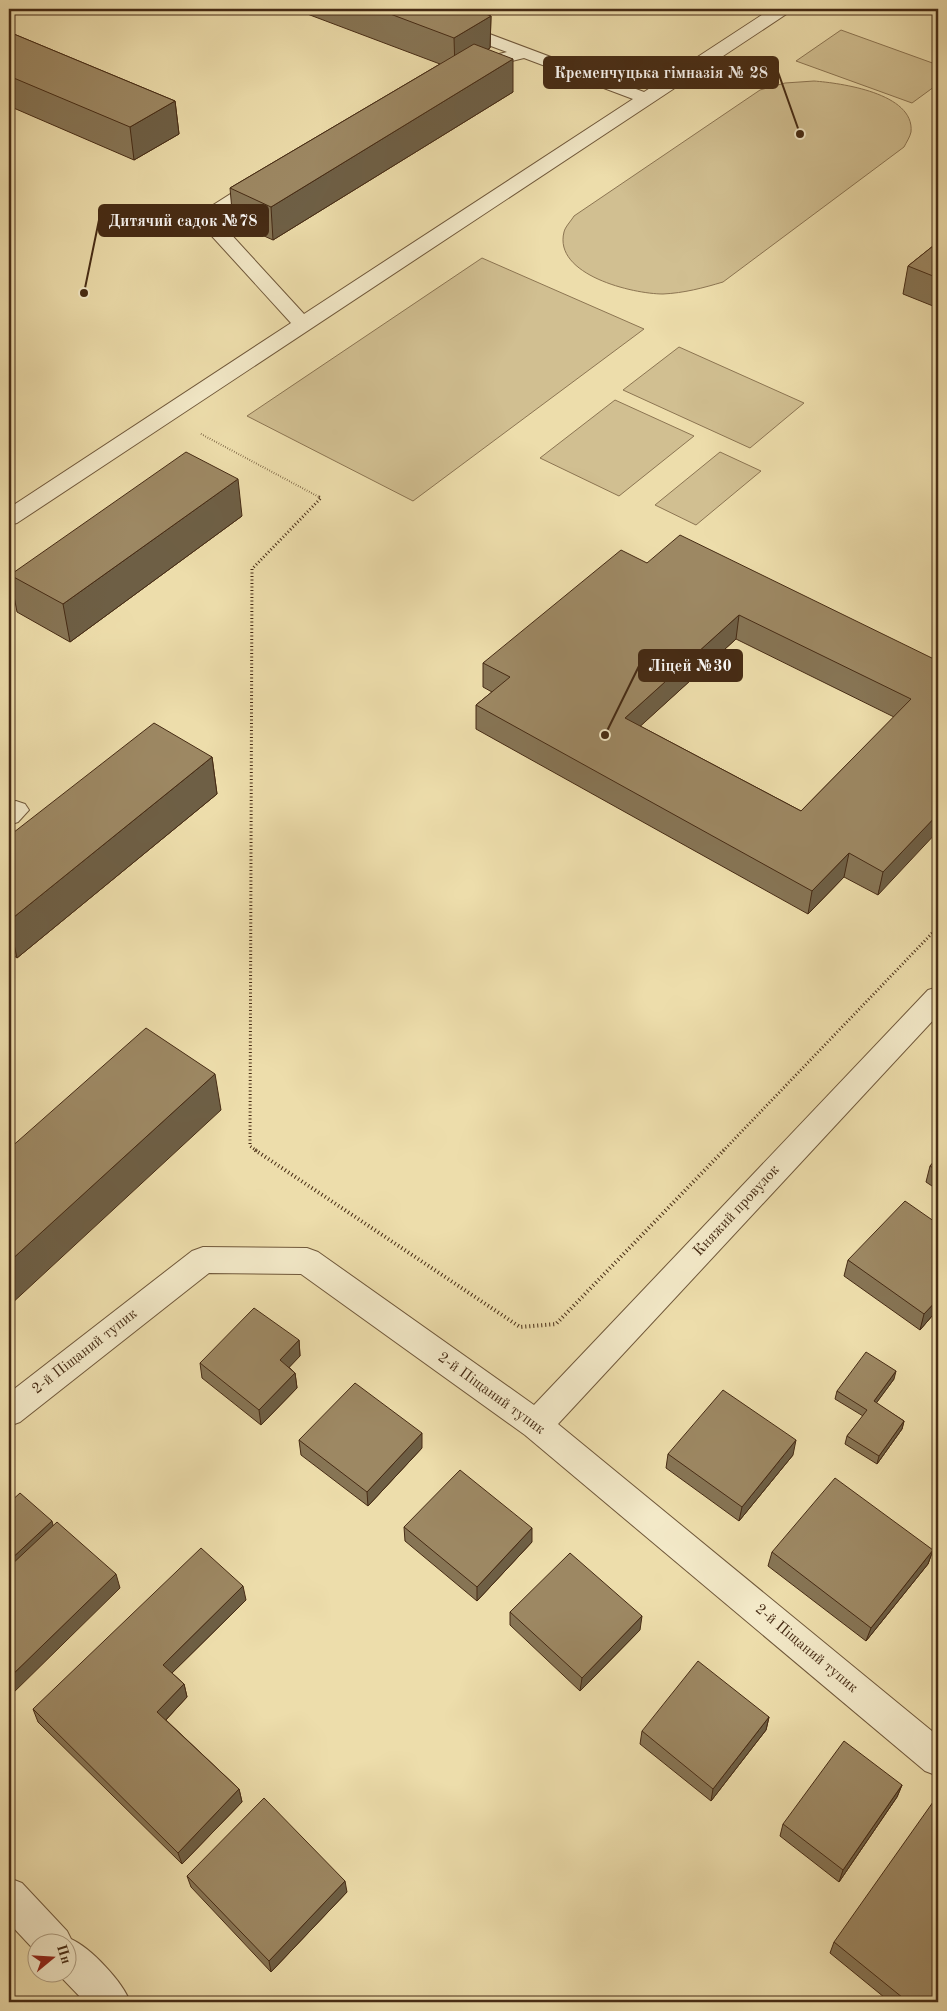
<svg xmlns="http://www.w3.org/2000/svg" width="947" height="2011" viewBox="0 0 947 2011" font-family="'Old Standard TT',serif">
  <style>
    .green { fill: #d1bf91; stroke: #8c7552 }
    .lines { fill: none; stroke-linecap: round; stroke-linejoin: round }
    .minor-casing { stroke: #70583a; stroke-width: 2 }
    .path-far2 { stroke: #462b14; stroke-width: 2; stroke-dasharray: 0.5 2; stroke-linecap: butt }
    .path-far1 { stroke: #462b14; stroke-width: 3; stroke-dasharray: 1 2.5; stroke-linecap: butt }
    .path { stroke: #462b14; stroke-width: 4; stroke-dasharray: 1 3; stroke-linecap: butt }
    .minor { fill: #f3e9c8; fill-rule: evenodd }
    .wall { fill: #877555; stroke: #462b14; fill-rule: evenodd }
    .shaded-wall { fill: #6e5f45; stroke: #462b14 }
    .building { fill: #9d8863; stroke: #462b14; fill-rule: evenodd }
    .labels { text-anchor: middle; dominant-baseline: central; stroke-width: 4.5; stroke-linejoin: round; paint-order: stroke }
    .street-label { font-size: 15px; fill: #462b14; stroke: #f3e9c8 }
    .leader { fill: none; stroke: #462b14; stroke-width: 2 }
    .callout-dot { fill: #462b14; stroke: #f3e9c8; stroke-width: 2 }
    .callout { fill: #462b14; stroke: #462b14; stroke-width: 2 }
    .callout-label { font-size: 16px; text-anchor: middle; font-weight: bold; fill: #fff }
  </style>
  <rect width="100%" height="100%" fill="#edddab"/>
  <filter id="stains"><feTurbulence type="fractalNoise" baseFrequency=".004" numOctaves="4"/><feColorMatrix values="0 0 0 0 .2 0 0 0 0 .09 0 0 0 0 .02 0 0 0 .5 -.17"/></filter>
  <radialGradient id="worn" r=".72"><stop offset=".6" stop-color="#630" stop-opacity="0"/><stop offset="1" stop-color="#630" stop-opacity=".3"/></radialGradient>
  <!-- green -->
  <g class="green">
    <path d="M841,30L938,65V84L912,103L796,61Z"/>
    <path d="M814,81C840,83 915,93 911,132C910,137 906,143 904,147L723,282C703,288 684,293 663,294C633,294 553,275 564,232C565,227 571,221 574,216L760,90L785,83Z"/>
    <path d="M482,258L644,329L413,501L247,416Z"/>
    <path d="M679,347L804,403L750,448L623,390Z"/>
    <path d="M615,400L694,436L619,496L540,458Z"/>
    <path d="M720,452L761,471L696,525L655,505Z"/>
  </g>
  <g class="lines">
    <!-- minor casing -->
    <g class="minor-casing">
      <g id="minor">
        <path d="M400,9H423L644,92L771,9H790L788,13L17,523L9,525V508L291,323L199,222L196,218L199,214L257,177L264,175L271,177L273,181L271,185L217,219L304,314L633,99L524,58L473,71L467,70L464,66L467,62L507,52L402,13Z"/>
        <path d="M16,801L25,804L29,810L18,822L9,825V803Z"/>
        <path d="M938,987V1015L558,1424L938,1736V1776L925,1771L525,1435L301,1274L209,1273L20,1422L9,1426V1393L192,1251L203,1247L307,1248L318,1252L534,1405L928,990Z"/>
        <path d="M9,1878L22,1883L67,1931L71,1939C91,1948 123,1982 130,2002H85L58,1974H68V1944H38V1954L9,1923Z"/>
      </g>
    </g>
    <!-- path-far2 -->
    <path class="path-far2" d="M201,434L319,497"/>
    <!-- path-far1 -->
    <g class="path-far1">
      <path d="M257,1151L250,1146L252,569L321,498L317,496"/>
      <path d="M723,1151L938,927"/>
    </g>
    <!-- path -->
    <path class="path" d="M255,1150L520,1327L556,1324L724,1150"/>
    <!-- minor -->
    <use href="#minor" class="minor"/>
  </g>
  <!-- wall -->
  <g class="wall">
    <path d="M294,9H472L491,16L490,48L488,49L513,92L273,240L233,222L230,188L440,64Z"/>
    <path d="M9,32L175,101L179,134L134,160L9,106Z"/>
    <path d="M938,242V308L903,294L908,266Z"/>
    <path d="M242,516L70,642L17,612L10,575Z"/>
    <path d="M647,563L938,661L878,895L844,877L808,914L476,729V705L492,692L483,687V663ZM736,639L894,717L801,811L640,726Z"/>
    <path d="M212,757L217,794L17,958L9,952V836Z"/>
    <path d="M938,1157V1190L926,1182L930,1166Z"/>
    <path d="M848,1260L938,1309L920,1330L844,1276Z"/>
    <path d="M299,1340L300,1356L289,1367L295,1373L297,1388L261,1425L202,1378L200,1363Z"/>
    <path d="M894,1379L876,1403L904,1421L902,1429L877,1464L845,1444L847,1436L863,1416L835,1399L837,1391Z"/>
    <path d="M299,1440L422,1448L368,1506L301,1455Z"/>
    <path d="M668,1454L793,1455L739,1521L666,1468Z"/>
    <path d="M404,1527L532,1542L477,1601L405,1541Z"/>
    <path d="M933,1550L928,1564L866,1641L768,1566L772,1552Z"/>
    <path d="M246,1600L172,1673L184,1684L187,1697L166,1720L239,1789L242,1802L182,1864L38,1722L33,1709Z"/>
    <path d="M510,1612L640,1630L580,1691L510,1625Z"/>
    <path d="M769,1717L766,1730L711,1801L640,1744L642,1731Z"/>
    <path d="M902,1785L897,1797L839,1882L780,1836L783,1824Z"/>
    <path d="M187,1876L347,1892L271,1972L191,1887Z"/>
    <path d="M834,1942L938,2002H890L830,1953Z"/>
  </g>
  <!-- shaded-wall -->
  <g class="shaded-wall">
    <path d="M491,16L490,48L455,70L454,38Z"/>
    <path d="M513,59V92L273,240L271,207Z"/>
    <path d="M175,101L179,134L134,160L130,127Z"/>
    <path d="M238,479L242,516L70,642L63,604Z"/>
    <path d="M739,615L736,639L623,742L625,718Z"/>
    <path d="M212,757L217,794L17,958L9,921Z"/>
    <path d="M938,814V831L878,895L883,872Z"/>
    <path d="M849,853L844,877L808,914L812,891Z"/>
    <path d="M215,1074L221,1110L9,1306V1262Z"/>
    <path d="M938,1299V1309L920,1330L924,1314Z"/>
    <path d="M299,1340L300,1356L282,1375L280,1360Z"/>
    <path d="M896,1371L894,1379L872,1409L874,1401Z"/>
    <path d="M295,1373L297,1388L261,1425L259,1410Z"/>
    <path d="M904,1421L902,1429L877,1464L879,1456Z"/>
    <path d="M422,1433V1448L368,1506L367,1492Z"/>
    <path d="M796,1440L793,1455L739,1521L742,1507Z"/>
    <path d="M52,1521L54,1529L9,1571V1561Z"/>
    <path d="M532,1528V1542L477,1601V1587Z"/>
    <path d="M933,1550L928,1564L866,1641L871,1628Z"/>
    <path d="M116,1574L120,1588L9,1697V1678Z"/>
    <path d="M243,1586L246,1600L167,1678L163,1665Z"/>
    <path d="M642,1616L640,1630L580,1691L582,1678Z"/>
    <path d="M184,1684L187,1697L161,1725L157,1712Z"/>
    <path d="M769,1717L766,1730L711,1801L713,1789Z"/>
    <path d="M902,1785L897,1797L839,1882L843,1870Z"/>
    <path d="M239,1789L242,1802L182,1864L178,1853Z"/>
    <path d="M345,1881L347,1892L271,1972L269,1961Z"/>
  </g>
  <!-- building -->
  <g class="building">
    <path d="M377,9H472L491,16L454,38Z"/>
    <path d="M9,32L175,101L130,127L9,76Z"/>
    <path d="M474,44L513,59L271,207L230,188Z"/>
    <path d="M938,242V278L908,266Z"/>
    <path d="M186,452L238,479L63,604L10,575Z"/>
    <path d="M680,535L938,661V814L883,872L849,853L812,891L476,705L510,677L483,663L621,550L647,563ZM739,615L911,699L801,811L625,718Z"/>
    <path d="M154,723L212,757L9,921V836Z"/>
    <path d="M146,1028L215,1074L9,1262V1149Z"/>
    <path d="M938,1157V1171L930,1166Z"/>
    <path d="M905,1201L938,1224V1299L924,1314L848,1260Z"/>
    <path d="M254,1308L299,1340L280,1360L295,1373L259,1410L200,1363Z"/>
    <path d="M866,1352L896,1371L874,1401L904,1421L879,1456L847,1436L867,1410L837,1391Z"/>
    <path d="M355,1383L422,1433L367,1492L299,1440Z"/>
    <path d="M723,1390L796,1440L742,1507L668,1454Z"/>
    <path d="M460,1470L532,1528L477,1587L404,1527Z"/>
    <path d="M835,1478L933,1550L871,1628L772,1552Z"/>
    <path d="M20,1493L52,1521L9,1561V1503Z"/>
    <path d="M57,1522L116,1574L9,1678V1567Z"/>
    <path d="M201,1548L243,1586L163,1665L184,1684L157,1712L239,1789L178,1853L33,1709Z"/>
    <path d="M570,1553L642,1616L582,1678L510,1612Z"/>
    <path d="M698,1661L769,1717L713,1789L642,1731Z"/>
    <path d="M844,1741L902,1785L843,1870L783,1824Z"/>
    <path d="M938,1795V2002H908L834,1942Z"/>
    <path d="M264,1798L345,1881L269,1961L187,1876Z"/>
  </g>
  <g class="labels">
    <!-- street labels -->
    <g class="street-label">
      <text transform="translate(737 1211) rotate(-47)">Княжий провулок</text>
      <text transform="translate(85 1352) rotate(-38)">2-й Піщаний тупик</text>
      <text transform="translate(491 1394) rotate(36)">2-й Піщаний тупик</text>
      <text transform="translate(806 1649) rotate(40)">2-й Піщаний тупик</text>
    </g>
  </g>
  <!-- callouts -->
  <path class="leader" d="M800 134L778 72M84 293L99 220M605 735L639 666"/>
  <g class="callout-dot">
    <circle cx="800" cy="134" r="5"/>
    <circle cx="84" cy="293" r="5"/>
    <circle cx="605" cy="735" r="5"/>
  </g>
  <g class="callout">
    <rect x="544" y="57" width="234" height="31" rx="5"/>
    <rect x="99" y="205" width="169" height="31" rx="5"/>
    <rect x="639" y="650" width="103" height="31" rx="5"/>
  </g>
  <g class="callout-label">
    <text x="661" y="78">Кременчуцька гімназія № 28</text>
    <text x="183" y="226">Дитячий садок №78</text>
    <text x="690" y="671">Ліцей №30</text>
  </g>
  <!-- margin -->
  <rect width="947" height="2011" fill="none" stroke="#edddab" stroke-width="30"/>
  <rect x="10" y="10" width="927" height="1991" fill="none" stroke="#462b14" stroke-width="2.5"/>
  <rect x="15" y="15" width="917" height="1981" fill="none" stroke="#462b14"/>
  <!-- north arrow -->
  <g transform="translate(52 1958) rotate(72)"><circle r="24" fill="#f3e9c8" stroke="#ae9d80"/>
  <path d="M0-4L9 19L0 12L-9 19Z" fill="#8f2418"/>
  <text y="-8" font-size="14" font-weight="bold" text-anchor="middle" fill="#462b14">Пн</text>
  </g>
  <rect width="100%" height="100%" filter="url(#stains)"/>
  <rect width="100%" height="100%" fill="url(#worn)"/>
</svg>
